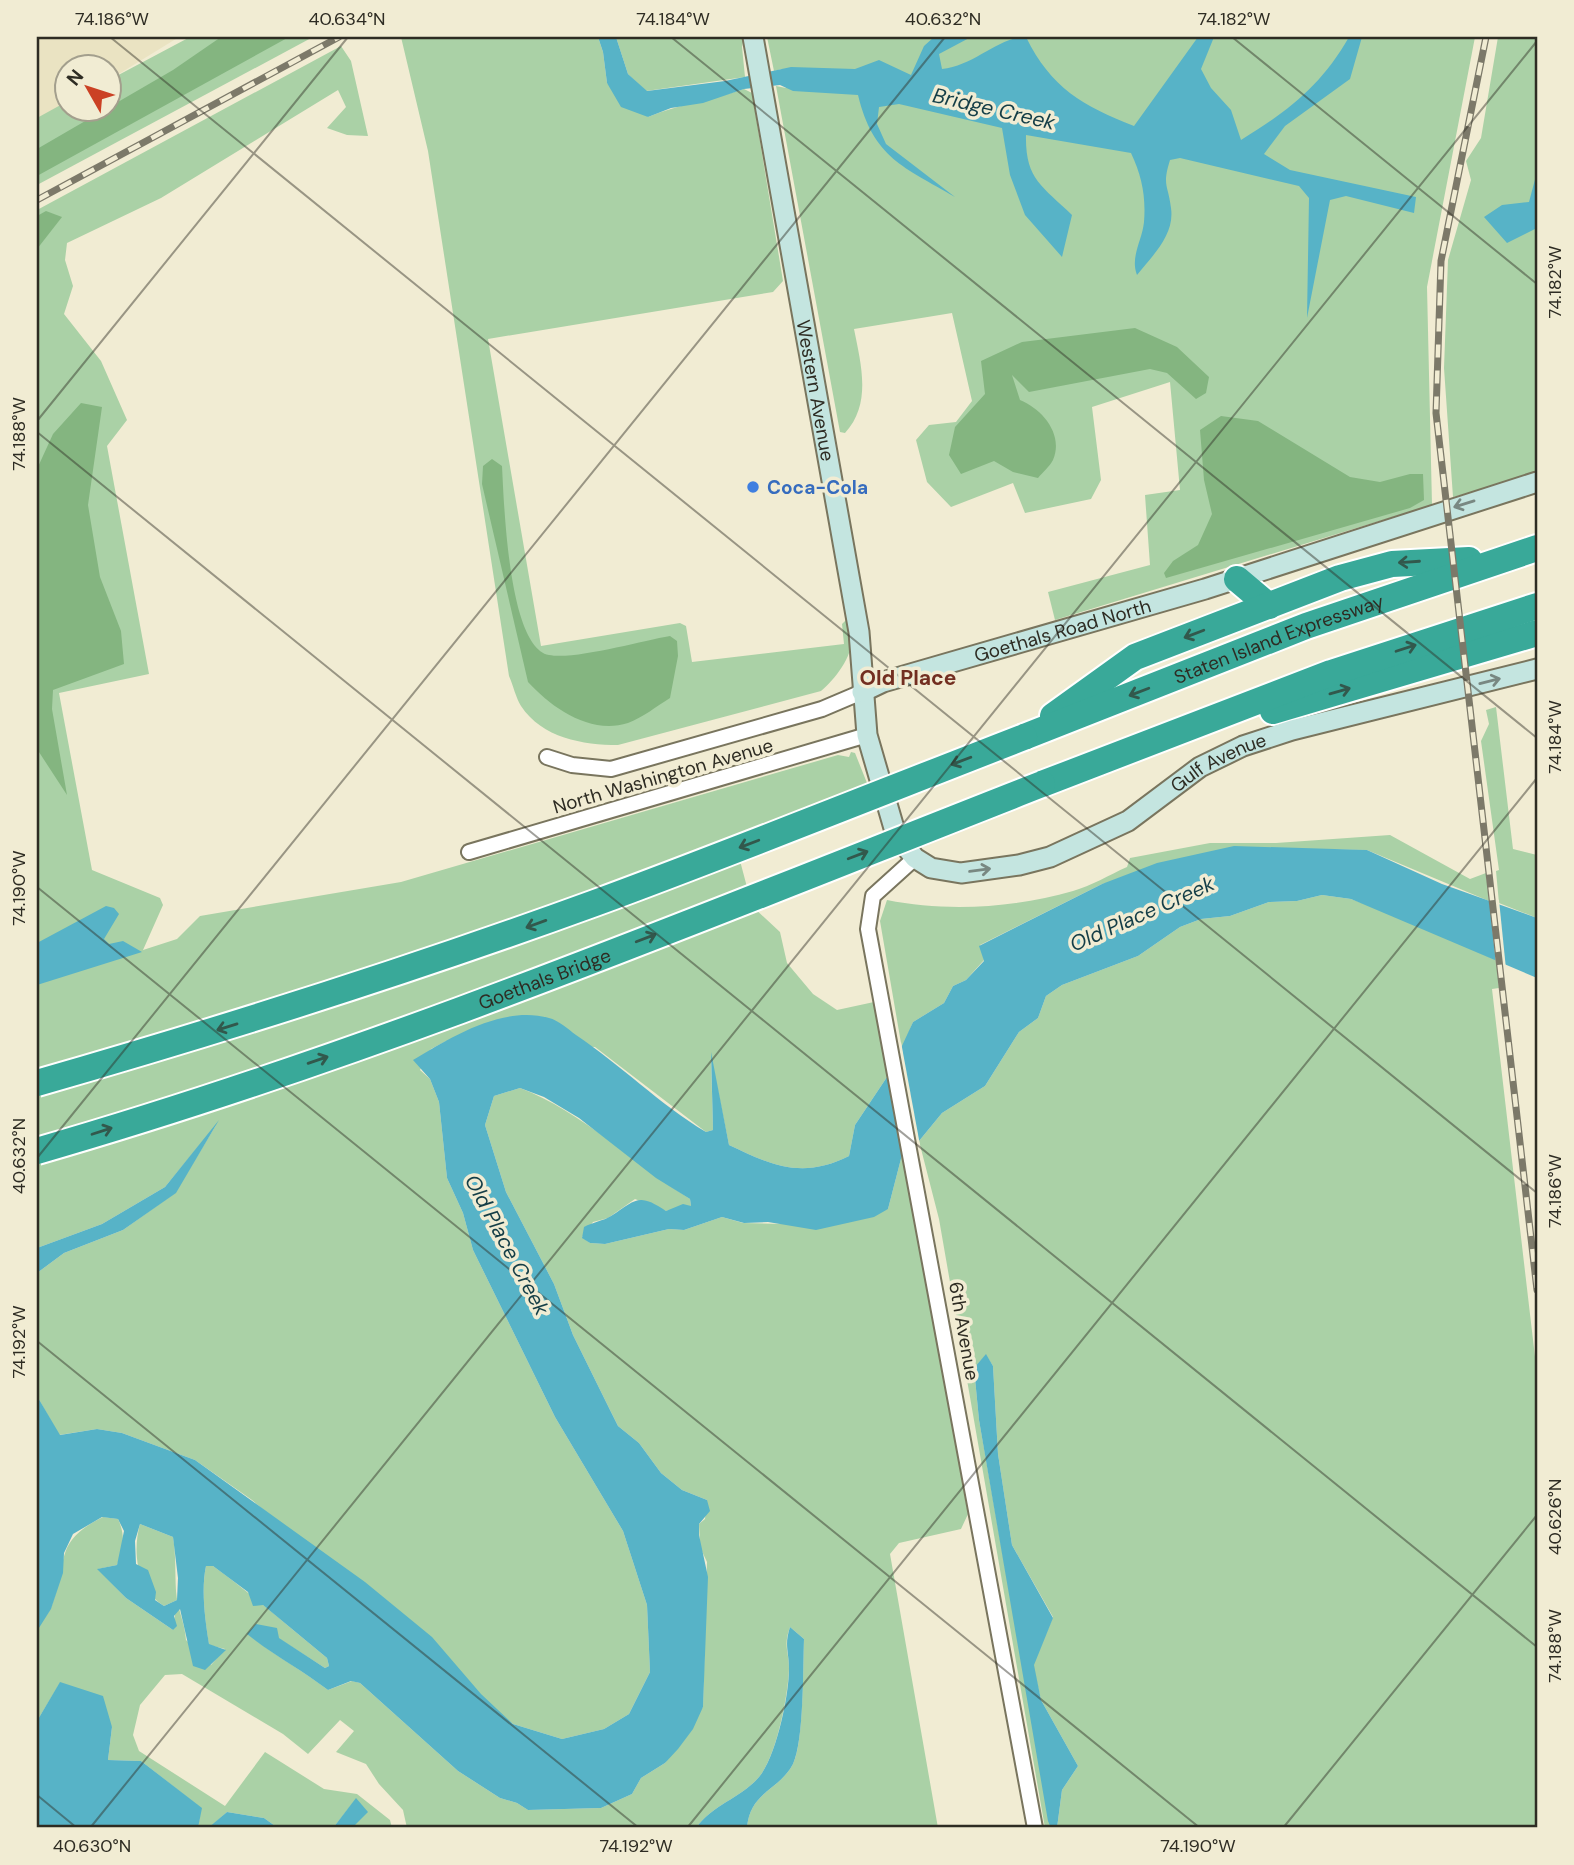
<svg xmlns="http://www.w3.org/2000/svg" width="1574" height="1865" viewBox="0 0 1574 1865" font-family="'DM Sans',sans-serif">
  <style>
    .built { fill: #eae3c2 }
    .green { fill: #aad1a6 }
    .forest { fill: #84b580 }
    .water { fill: #57b3c7; fill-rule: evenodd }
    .pier { fill: #f1ecd3 }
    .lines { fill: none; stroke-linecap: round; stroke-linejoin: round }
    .street-casing { stroke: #79755e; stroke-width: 18 }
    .secondary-casing { stroke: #79755e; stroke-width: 23 }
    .highway-casing { stroke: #fff; stroke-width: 30 }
    .street { stroke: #fff; stroke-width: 14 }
    .secondary { stroke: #c4e5e0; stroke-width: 19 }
    .highway { stroke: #39a999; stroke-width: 26 }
    .rail-casing { stroke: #7c7969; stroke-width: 7 }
    .rail { stroke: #f1ecd3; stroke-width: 4.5; stroke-dasharray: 13; stroke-linecap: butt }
    .highway-bridge-casing { stroke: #fff; stroke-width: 30; stroke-linecap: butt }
    .highway-bridge { stroke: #39a999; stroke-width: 26 }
    .oneway { stroke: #798882 }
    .oneway2 { stroke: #32584c }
    .ticks { fill: none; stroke: #2e2c23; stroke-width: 2; stroke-opacity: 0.45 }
    .shop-dot { fill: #3f7fe0; stroke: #f1ecd3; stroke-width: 2.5 }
    .labels { text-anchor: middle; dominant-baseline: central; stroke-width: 7; stroke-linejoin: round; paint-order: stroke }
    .street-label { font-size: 19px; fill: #2e2c23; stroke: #f1ecd3 }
    .shop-label { font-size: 19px; font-weight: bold; fill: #366cbe; stroke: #f1ecd3; text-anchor: start }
    .water-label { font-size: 21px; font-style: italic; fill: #143e47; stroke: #f1ecd3 }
    .neighbourhood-label { font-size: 21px; font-weight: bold; fill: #722e20; stroke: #f1ecd3 }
    .neatline { fill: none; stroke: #2e2c23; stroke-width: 2.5 }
    .ticks-label { font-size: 18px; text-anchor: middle; fill: #2e2c23 }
  </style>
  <rect width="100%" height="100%" fill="#f1ecd3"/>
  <!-- built -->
  <path class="built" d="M37,37H179L109,80L108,66H66V104L37,119Z"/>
  <!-- green -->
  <g class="green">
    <path d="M190,37H313L37,185V118L66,102V108H108L109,80Z"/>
    <path d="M401,37H598L603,52L607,83L648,117C679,104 712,100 744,89L752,93L783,281L773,292L488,339L541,646L680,623L686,626L692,662L844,644L842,624L847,619C863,643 839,676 821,691L618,745C583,745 542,738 521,706C516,698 513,685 509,676L428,151Z"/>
    <path d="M616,37H744L742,47L745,77L646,91L628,74Z"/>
    <path d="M767,37H1475L1427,287L1432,505L1055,620L1048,592L1150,565L1145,495L1180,490L1170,382L1092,407L1101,480L1091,499L1025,513L1013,483L951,507L927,482L916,440L929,425L956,422L972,401L952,313L854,329C861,364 872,404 845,433L840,432L776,86L786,88L782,69L774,71Z"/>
    <path d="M1498,37H1537V475L1453,497L1444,368L1448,260L1471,180L1466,161L1481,138Z"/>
    <path d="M341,46L351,61L368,136L347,135L327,128L346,107L338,90L161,198L67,243L65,260L73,286L64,314L101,361L127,420L107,446L149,674L59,693L92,870L160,898L163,905L143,950L177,939L200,916L401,882L838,755L849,757L851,752L855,753L869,788L734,838L752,906L780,932L787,963L813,994L837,1010L874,1002L889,1074L855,1125L849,1156C803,1179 773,1166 729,1145L711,1057L713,1130L706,1132L595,1047L446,1041L431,1049L420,1070L430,1079L439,1102L447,1178L463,1213L473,1250L555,1417L623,1531L647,1605L650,1672L629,1714L604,1729L562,1739L513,1724L252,1500L195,1460L122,1433L97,1429L59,1435L37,1396V1273L64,1253L123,1230L175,1193L216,1125L165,1187L102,1224L37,1248V210Z"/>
    <path d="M1496,707L1513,849L1537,855V918L1499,903L1496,871L1499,870L1481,741L1489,724L1486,710Z"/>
    <path d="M1390,835L1470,879L1486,873L1489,901L1367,850L1304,849L1102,884L980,945L984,960L966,980L953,986L944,1003L913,1022L902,1049L880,921L887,900C947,912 1014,908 1073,891C1091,886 1109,875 1127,867L1130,858L1210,843H1276Z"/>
    <path d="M1322,895L1351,899L1389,913L1496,960L1499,988L1492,989L1537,1374V1828H1057L1062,1790L1078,1766L1041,1700L1033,1665L1053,1617L1012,1545L998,1454L993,1366L986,1355L974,1368L979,1420L1051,1828H1045L939,1219L919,1141L942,1113L985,1086L1019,1032L1038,1018L1046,996L1062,985L1138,956L1180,927L1201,919L1230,916L1269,902L1297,901Z"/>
    <path d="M520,1088C583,1112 633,1163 690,1199L691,1206L666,1211L635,1199L608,1218L593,1222L582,1237L590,1243L605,1244L669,1229L684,1230L722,1217L743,1223L784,1224L888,1209L903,1151L968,1514L961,1529L899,1543L890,1554L938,1828H747C750,1791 779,1791 793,1764C804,1743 803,1666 804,1639L790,1627C783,1646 789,1651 789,1669C788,1697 776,1757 759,1777C741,1798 712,1805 696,1828H407L403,1810L379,1784L366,1764L336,1752L354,1731L340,1720L308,1754L283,1734L182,1674L165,1675L140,1705L133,1735L139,1751L225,1806L265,1752L324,1789L357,1794L390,1820L392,1828H352L356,1799L333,1828H278L264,1818L227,1812L210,1827L198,1828L201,1808L141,1761L108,1760L112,1727L60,1683L37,1721C37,1693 33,1661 37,1633C38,1623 49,1615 52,1605C69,1559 53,1542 103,1517L118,1519C126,1536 123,1548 117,1565L98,1569L126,1598L173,1630L177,1600L164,1606C137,1589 132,1553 140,1524L173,1537C176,1555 175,1573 176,1591C177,1608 185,1623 186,1640L211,1665L225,1649L209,1645C205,1619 201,1590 206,1566H213C253,1595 289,1627 327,1658L329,1666L325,1668L278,1638L248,1634C273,1655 302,1670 328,1690L352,1681L360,1683L458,1771L500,1798L517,1803L528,1810L601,1808L632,1794L641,1778L665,1763L703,1707L707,1562L700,1547L699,1524L705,1519L707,1500L682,1490L661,1473L639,1443L618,1426L610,1410L573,1335L554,1284L506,1192L485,1125L494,1096Z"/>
  </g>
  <!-- forest -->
  <g class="forest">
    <path d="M221,37H289L37,176V149L173,70Z"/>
    <path d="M46,211L62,217L37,249V216Z"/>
    <path d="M1135,328L1177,347L1209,377L1206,393L1196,399L1167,373L1150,369L1029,392L1012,375L1020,400C1042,409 1064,434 1053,460C1050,466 1042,473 1038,478L1013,472L994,461L961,474L949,455L955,427L985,394L981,361L1022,342Z"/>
    <path d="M81,403L102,407L88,505L100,577L121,631L124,664L53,690L52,709L67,795L37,749V469L53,434Z"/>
    <path d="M1221,416L1258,421L1350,477L1380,482L1410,474H1423L1424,500L1410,508L1166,578L1164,573L1173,561L1198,545L1212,514L1204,480L1200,430Z"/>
    <path d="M492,459L502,466C504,501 508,647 549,655C575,660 641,641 670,636L677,641L678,656L670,698C657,706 642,718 628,723C590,735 552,708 528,682L482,484L483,466Z"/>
  </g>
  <!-- water -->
  <g class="water">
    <path d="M598,37H616L628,74L647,91L725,81L791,67L855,69L879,60L911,75L924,46L934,37H971L939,54L942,69C974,66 998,37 1026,37C1051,88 1083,106 1134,126L1198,37H1214L1201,69L1211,88L1231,110L1241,140C1288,111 1321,86 1349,37H1362L1350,79L1285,126L1264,154L1290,170L1416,197L1414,213L1346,196L1330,200L1307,318L1309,198L1299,186L1180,158L1170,160C1162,186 1168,184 1171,208C1175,235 1152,256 1137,275C1130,257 1142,241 1144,222C1146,197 1142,176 1131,153L1026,135C1025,179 1042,186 1072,215L1062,257L1025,215L1010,175L1002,128L899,104L879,107L877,124L886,144L955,197C904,167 873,158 858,95L793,91L780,85L744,89L703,103L671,108L648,117L621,107L607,83L603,52Z"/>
    <path d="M1537,172V228L1507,243L1484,217L1502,205L1529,202Z"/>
    <path d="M1234,846L1367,850L1442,884L1537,918V978L1351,899L1322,895L1297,901L1269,902L1230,916L1201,919L1180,927L1138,956L1062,985L1046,996L1038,1018L1019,1032L985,1086L942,1113L919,1141L903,1151L888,1209L874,1217L816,1230L768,1222L744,1223L722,1217L684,1230L669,1229L605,1244L590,1243L582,1238L584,1227C593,1222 603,1221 611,1216C636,1200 638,1192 666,1211L683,1204L691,1206L690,1199L656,1178L579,1118L544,1097L520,1088L494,1096L485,1125L506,1192L554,1284L573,1335L610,1410L618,1426L639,1443L661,1473L682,1490L707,1500L710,1511L699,1524V1535L708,1577L703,1707L693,1729L678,1749L665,1763L641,1778L632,1794L601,1808L528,1810L517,1803L500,1798L458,1771L360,1683L351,1681L328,1690C302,1670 273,1655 247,1634L256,1624L277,1628L279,1638L325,1668L329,1666L327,1658L263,1605L253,1606L248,1592L213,1566H206C201,1590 205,1619 209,1644L226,1650L205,1670L193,1666L180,1609L174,1616L177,1626L173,1630L126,1598L97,1569L117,1565L124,1531L118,1519L102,1517L73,1534L64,1553L63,1573L51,1609L37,1631V1396L60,1435L97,1429L122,1433L195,1460L365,1582L432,1637L481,1694L513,1724L562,1739L604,1729L629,1714L650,1672L647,1605L623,1531L555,1417L473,1250L463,1213L447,1178L439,1102L430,1079L413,1060C451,1037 503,1005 549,1018C558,1020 568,1029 576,1035C621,1065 659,1104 706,1132L713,1130L711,1052L729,1145C773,1166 803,1179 849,1156L855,1125L889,1074L913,1022L944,1003L953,986L966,980L984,961L979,946L1102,884L1157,863ZM140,1524L173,1537L178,1578L177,1600L164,1606L155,1600L156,1592L148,1570L136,1564L135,1541Z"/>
    <path d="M106,906L114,908L119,914L104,939L109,944L123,941L142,952L37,985V943Z"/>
    <path d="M219,1120L176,1193L123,1230L64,1253L37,1273V1248L102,1224L165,1187Z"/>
    <path d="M986,1354L993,1366L998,1454L1012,1545L1053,1618L1034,1665L1041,1700L1078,1766L1062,1790L1057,1828H1051L1048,1821L979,1420L974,1368Z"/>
    <path d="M790,1627L804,1639C803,1667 804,1741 793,1764C779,1791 750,1791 747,1828H696C712,1805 741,1798 759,1777C776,1757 789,1696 789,1669C789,1651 784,1646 790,1627Z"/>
    <path d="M60,1682L103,1696L112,1727L108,1760L141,1761L202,1808L198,1828H37V1721Z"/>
    <path d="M356,1798L368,1812L352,1828H333Z"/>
    <path d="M227,1812L264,1818L278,1828H208Z"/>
  </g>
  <!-- pier -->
  <g class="pier">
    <path d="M1489,897L1499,900L1506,969L1496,964Z"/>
    <path d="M901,1042L920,1145L913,1149L888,1069Z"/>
  </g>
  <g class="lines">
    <!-- street casing -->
    <g class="street-casing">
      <g id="street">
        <path d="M547,757L572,765L611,769L822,709L862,692"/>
        <path d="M469,852L867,735"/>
        <path d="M915,858L873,896L868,929L1035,1828"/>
      </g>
    </g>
    <!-- secondary casing -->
    <g class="secondary-casing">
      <g id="secondary">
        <path id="s1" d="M753,37L859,632L867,735L896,835L915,858L931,868L961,873L1019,865L1050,857L1128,821L1200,767L1243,746L1292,730L1537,669"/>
        <path id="s2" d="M862,692L883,682L1205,589L1537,482"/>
      </g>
    </g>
    <!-- highway casing -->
    <g class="highway-casing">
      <g id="highway">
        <path d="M1237,579L1269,606"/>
        <path d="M1273,711L1537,633"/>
        <path d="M1053,716L1135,657L1340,578L1392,564L1469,560"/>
        <path id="s3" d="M1024,737L1306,626L1537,548"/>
        <path d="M1042,784L1331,673L1537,606"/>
      </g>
    </g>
    <!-- street -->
    <use href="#street" class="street"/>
    <!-- secondary -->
    <use href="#secondary" class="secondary"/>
    <!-- highway -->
    <use href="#highway" class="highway"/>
    <!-- rail casing -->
    <g class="rail-casing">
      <g id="rail">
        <path d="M1486,37L1441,261L1436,413L1537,1290"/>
        <path d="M37,200L339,37"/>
      </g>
    </g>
    <!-- rail -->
    <use href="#rail" class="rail"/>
    <!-- highway-bridge casing -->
    <g class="highway-bridge-casing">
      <g id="highway-bridge">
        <path d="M37,1083C225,1029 411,970 595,903C739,850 882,792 1024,737"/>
        <path id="s4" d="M37,1151C380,1052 710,914 1042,784"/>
      </g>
    </g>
    <!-- highway-bridge -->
    <use href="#highway-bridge" class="highway-bridge"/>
  </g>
  <!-- one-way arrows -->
  <defs><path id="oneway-shaft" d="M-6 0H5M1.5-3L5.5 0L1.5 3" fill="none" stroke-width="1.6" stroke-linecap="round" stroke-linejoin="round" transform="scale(1.75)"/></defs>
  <g class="oneway">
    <use href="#oneway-shaft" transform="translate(1464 504) rotate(163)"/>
    <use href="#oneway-shaft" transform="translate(1490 681) rotate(-14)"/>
    <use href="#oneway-shaft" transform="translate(980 870) rotate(-8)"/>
  </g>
  <g class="oneway2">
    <use href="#oneway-shaft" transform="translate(1409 562) rotate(176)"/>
    <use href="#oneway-shaft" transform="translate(1194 634) rotate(159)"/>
    <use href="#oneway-shaft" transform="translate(1406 648) rotate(-18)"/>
    <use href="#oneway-shaft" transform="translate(1340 691) rotate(-16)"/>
    <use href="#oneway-shaft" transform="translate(1139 692) rotate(159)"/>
    <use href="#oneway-shaft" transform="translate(961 761) rotate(159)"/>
    <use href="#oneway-shaft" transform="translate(749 844) rotate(159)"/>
    <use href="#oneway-shaft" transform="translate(858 855) rotate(-21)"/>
    <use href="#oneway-shaft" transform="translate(536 924) rotate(160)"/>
    <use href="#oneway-shaft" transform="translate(646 938) rotate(-21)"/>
    <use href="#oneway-shaft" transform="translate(227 1027) rotate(163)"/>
    <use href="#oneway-shaft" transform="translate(318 1060) rotate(-19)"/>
    <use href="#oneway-shaft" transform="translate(102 1131) rotate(-18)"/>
  </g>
  <!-- ticks -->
  <path class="ticks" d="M110,37L1537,1193M671,37L1537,738M1232,37L1537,284M37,421L348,37M37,432L1537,1647M37,887L1200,1828M37,1158L945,37M37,1341L639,1828M37,1795L77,1828M90,1828L1537,41M687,1828L1537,778M1283,1828L1537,1515"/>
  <!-- markers -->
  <circle class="shop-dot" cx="753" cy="487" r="7"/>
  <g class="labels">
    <!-- street labels -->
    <g class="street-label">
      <text stroke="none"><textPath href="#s1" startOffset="359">Western Avenue</textPath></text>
      <text stroke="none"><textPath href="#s2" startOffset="210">Goethals Road North</textPath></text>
      <text stroke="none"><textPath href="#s3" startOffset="273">Staten Island Expressway</textPath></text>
      <text stroke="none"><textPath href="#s1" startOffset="1176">Gulf Avenue</textPath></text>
      <text transform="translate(663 776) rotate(-16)">North Washington Avenue</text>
      <text stroke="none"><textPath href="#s4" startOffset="536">Goethals Bridge</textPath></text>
      <text transform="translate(964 1331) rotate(80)">6th Avenue</text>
    </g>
    <!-- shop labels -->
    <g class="shop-label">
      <text x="767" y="487">Coca-Cola</text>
    </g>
    <!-- water labels -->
    <g class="water-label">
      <text transform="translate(994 109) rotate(13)">Bridge Creek</text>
      <text transform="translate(1142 914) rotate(-24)">Old Place Creek</text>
      <text transform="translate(507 1245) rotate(62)">Old Place Creek</text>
    </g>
    <!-- neighbourhood labels -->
    <g class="neighbourhood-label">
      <text x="908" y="678">Old Place</text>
    </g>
  </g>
  <!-- border -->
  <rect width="1574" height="1865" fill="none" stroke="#f1ecd3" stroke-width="77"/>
  <!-- north arrow -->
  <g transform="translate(88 88) rotate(309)"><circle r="33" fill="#f1ecd3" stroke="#a39f8d" stroke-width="2"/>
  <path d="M0-5L12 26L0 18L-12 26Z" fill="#cb4124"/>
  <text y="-10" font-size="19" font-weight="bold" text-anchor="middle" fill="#2e2c23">N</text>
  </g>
  <rect x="38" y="38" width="1498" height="1788" class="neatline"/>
  <g class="ticks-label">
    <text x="112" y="25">74.186°W</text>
    <text x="347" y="25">40.634°N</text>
    <text x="673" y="25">74.184°W</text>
    <text x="943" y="25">40.632°N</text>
    <text x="1234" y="25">74.182°W</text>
    <text transform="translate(1555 282) rotate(-90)" y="6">74.182°W</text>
    <text transform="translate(19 434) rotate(-90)" y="6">74.188°W</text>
    <text transform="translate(1555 737) rotate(-90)" y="6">74.184°W</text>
    <text transform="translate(19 888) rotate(-90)" y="6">74.190°W</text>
    <text transform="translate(19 1156) rotate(-90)" y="6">40.632°N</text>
    <text transform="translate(1555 1191) rotate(-90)" y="6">74.186°W</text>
    <text transform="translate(19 1342) rotate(-90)" y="6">74.192°W</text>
    <text transform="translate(1555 1517) rotate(-90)" y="6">40.626°N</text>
    <text transform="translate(1555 1646) rotate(-90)" y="6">74.188°W</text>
    <text x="92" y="1852">40.630°N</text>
    <text x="636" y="1852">74.192°W</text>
    <text x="1198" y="1852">74.190°W</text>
  </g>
</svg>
